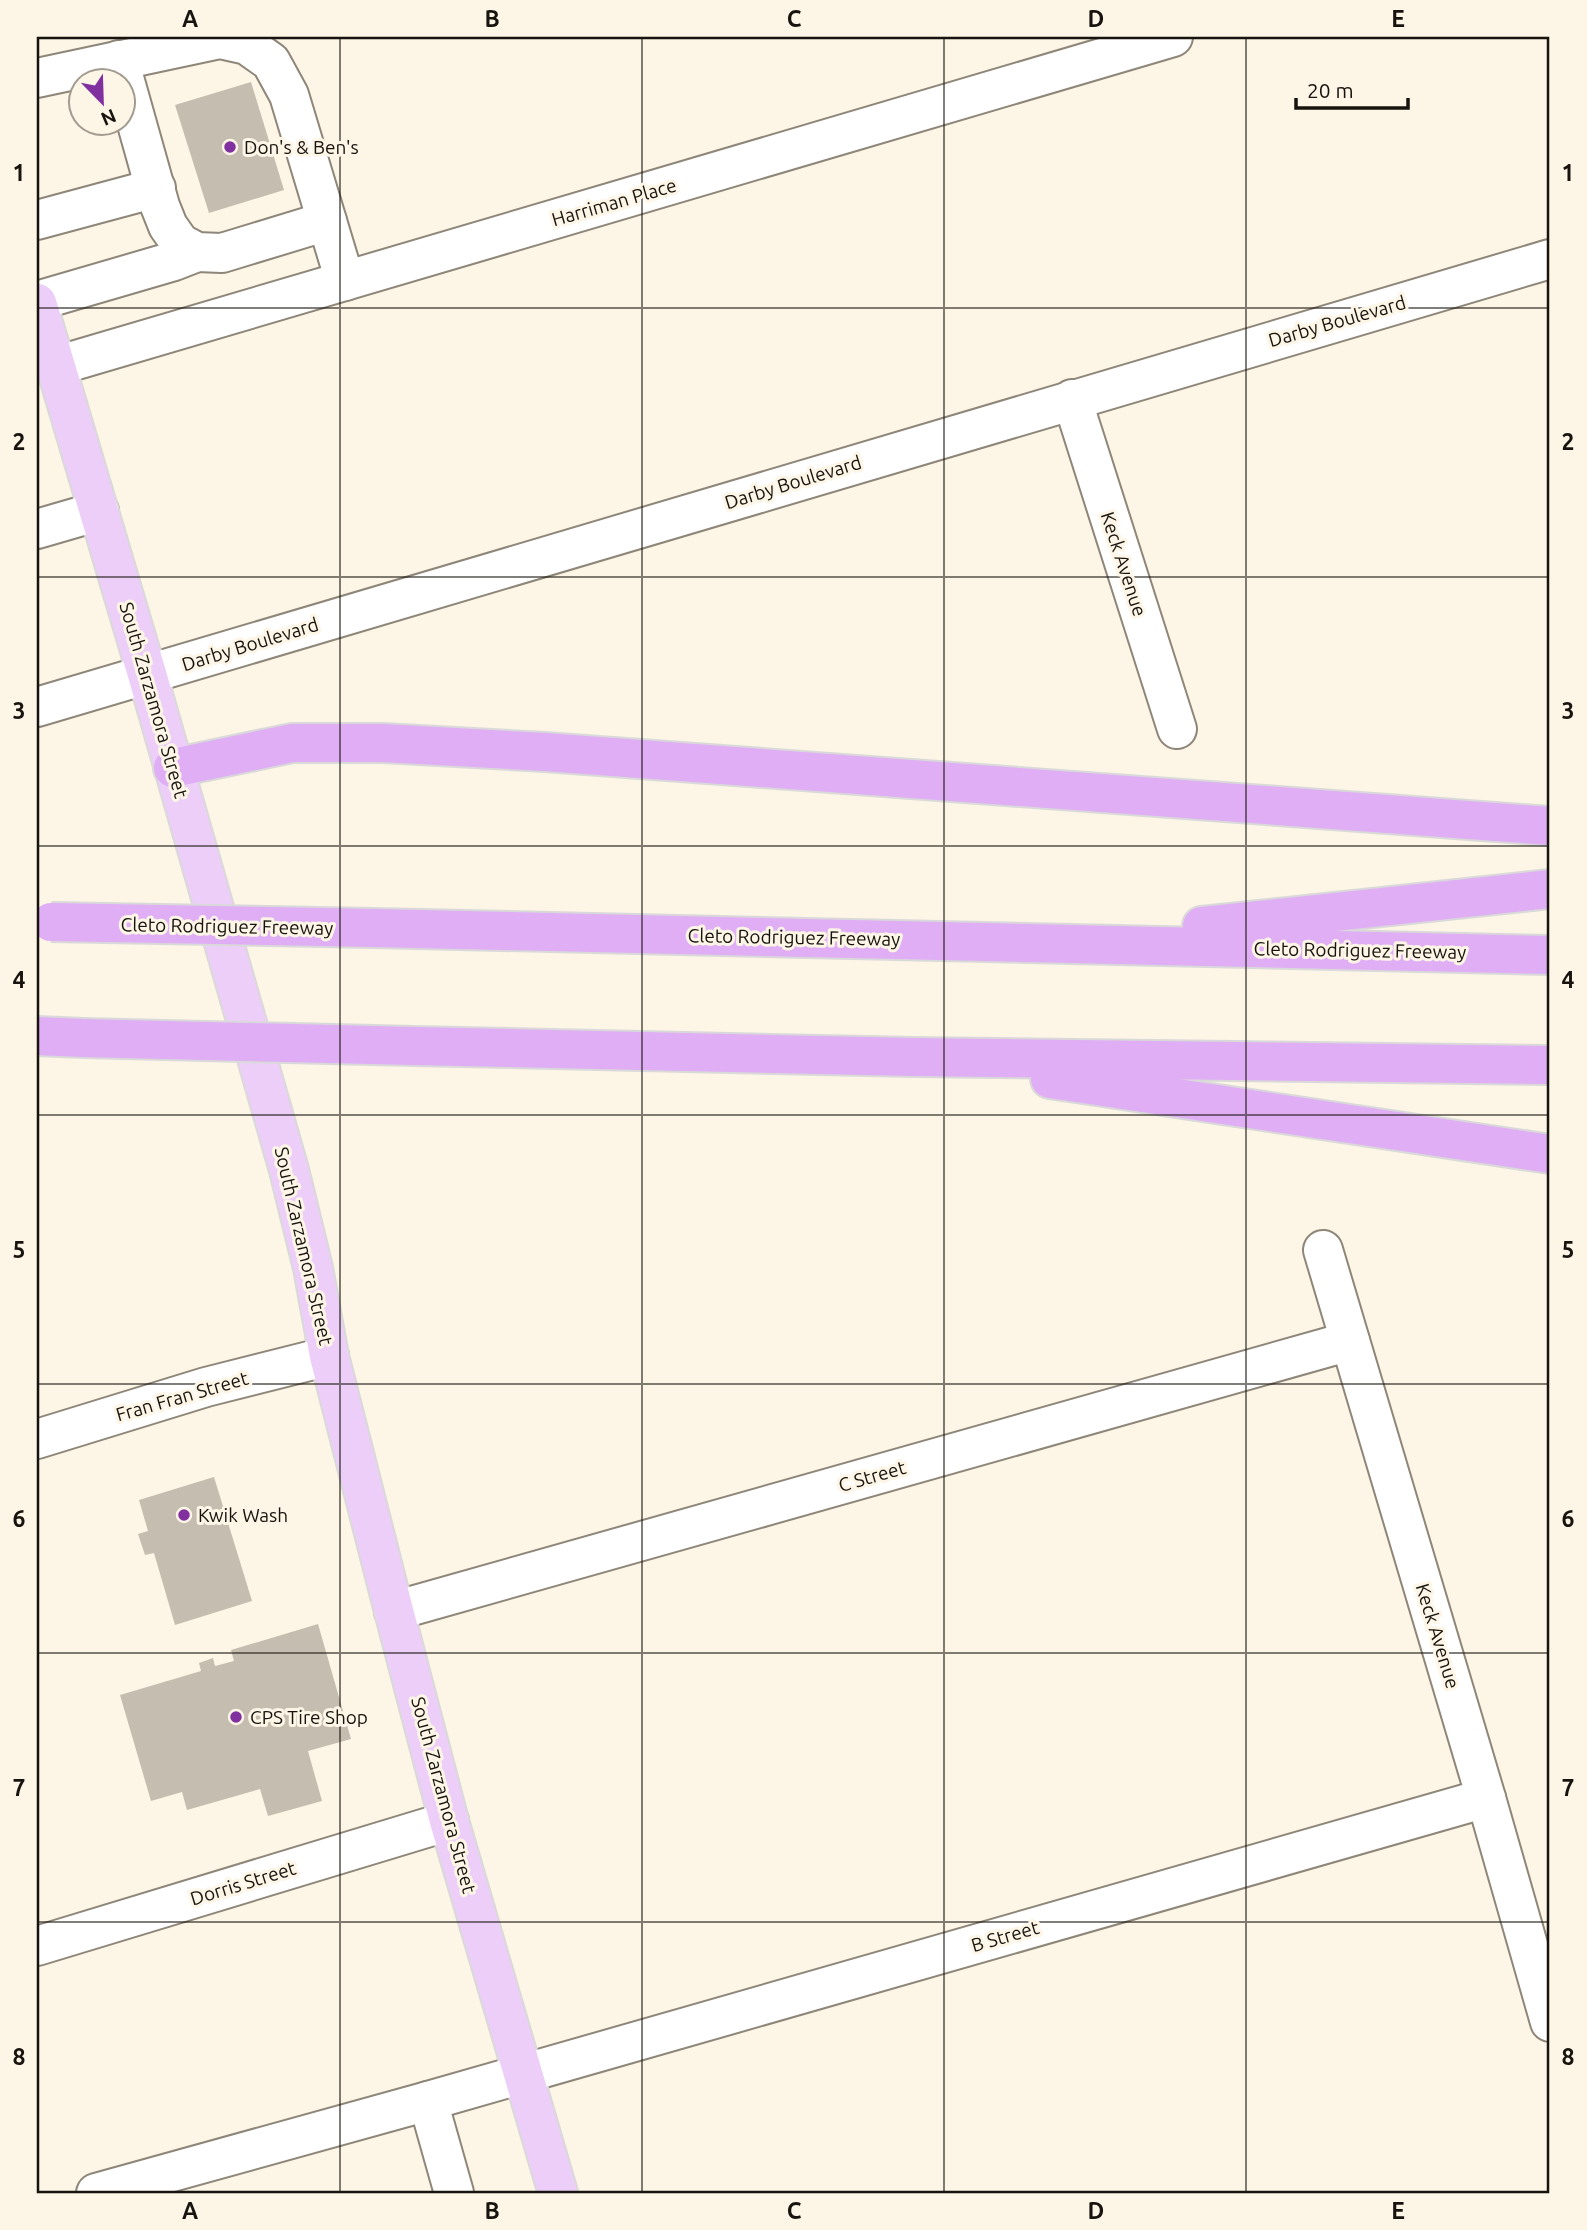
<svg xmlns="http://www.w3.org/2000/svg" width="1587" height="2230" viewBox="0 0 1587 2230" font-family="Ubuntu,sans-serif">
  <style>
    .building { fill: #c5bdaf }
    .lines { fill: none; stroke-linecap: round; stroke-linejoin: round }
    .minor-casing { stroke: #8e8679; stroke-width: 42 }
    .major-casing { stroke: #dad9d9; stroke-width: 42 }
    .highway-casing { stroke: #dad9d9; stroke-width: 42 }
    .minor { stroke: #fff; stroke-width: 38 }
    .major { stroke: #eccef9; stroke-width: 38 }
    .highway { stroke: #dfaef5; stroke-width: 38 }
    .highway-bridge-casing { stroke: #dad9d9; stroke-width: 42; stroke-linecap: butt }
    .highway-bridge { stroke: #dfaef5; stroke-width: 38 }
    .grid { fill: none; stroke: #17140f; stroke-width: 2; stroke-opacity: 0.55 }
    .poi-dot { fill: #8130a0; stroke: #fdf5e6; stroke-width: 2.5 }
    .labels { text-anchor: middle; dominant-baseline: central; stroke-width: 6; stroke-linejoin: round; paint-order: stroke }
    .poi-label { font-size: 19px; fill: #17140f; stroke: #fdf5e6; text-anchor: start }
    .street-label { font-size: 19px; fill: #17140f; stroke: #fdf5e6 }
    .neatline { fill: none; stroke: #17140f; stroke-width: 2.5 }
    .grid-label { font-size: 23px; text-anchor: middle; font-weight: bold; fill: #17140f }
  </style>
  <rect width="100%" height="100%" fill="#fdf5e6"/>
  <!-- building -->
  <g class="building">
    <path d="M251,82L284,190L209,213L175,105Z"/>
    <path d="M214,1477L252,1601L175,1625L154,1553L145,1555L138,1534L148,1531L139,1500Z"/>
    <path d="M318,1624L351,1739L308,1751L322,1801L268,1816L260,1789L187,1810L182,1792L151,1801L120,1695L201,1671L199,1663L213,1658L215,1666L234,1661L231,1650Z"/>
  </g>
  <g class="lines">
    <!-- minor casing -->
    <g class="minor-casing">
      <g id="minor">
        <path d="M119,60L160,206L168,226L180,243L197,252L222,253L327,221"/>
        <path d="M37,78L220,39L247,45L271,62L289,95L345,281"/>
        <path d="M37,220L156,188"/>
        <path d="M37,301L174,261L197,252"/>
        <path d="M56,366L1173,37"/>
        <path d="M1072,399L1177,729"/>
        <path d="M37,529L99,511"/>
        <path d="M37,707L1550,259"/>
        <path d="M1323,1250L1486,1798L1550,2022"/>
        <path d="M37,1439L206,1387L329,1356"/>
        <path d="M394,1611L1350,1341"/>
        <path d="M37,1946L449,1821"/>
        <path d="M96,2193L428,2101"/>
        <path d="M454,2193L428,2101L1486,1798"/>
      </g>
    </g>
    <!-- major casing -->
    <g class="major-casing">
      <path id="major" d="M37,303L147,674L289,1170L313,1268L329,1356L394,1611L449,1821L558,2193"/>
    </g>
    <!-- highway casing -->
    <g class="highway-casing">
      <g id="highway">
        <path d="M173,768L292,743H383L545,752L1550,826"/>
        <path d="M1202,926L1550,889"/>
        <path d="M374,928L1550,955"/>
        <path d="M37,1036L84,1038"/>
        <path d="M414,1046L913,1057L1550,1065"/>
        <path d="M1050,1079L1550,1154"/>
      </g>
    </g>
    <!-- minor -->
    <use href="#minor" class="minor"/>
    <!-- major -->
    <use href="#major" class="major"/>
    <!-- highway -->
    <use href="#highway" class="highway"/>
    <!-- highway-bridge casing -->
    <g class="highway-bridge-casing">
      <g id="highway-bridge">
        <path d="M51,922L374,928"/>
        <path d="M84,1038L414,1046"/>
      </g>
    </g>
    <!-- highway-bridge -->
    <use href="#highway-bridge" class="highway-bridge"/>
  </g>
  <!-- grid -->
  <path class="grid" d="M340,37V2193M642,37V2193M944,37V2193M1246,37V2193M37,308H1550M37,577H1550M37,846H1550M37,1115H1550M37,1384H1550M37,1653H1550M37,1922H1550"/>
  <!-- markers -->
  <g class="poi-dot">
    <circle cx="230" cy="147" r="7"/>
    <circle cx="184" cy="1515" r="7"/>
    <circle cx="236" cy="1717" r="7"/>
  </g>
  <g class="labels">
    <!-- poi labels -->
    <g class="poi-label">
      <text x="244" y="147">Don's &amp; Ben's</text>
      <text x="198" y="1515">Kwik Wash</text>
      <text x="250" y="1717">CPS Tire Shop</text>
    </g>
    <!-- street labels -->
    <g class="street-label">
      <text transform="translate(614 202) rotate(-16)">Harriman Place</text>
      <text transform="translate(1337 321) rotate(-16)">Darby Boulevard</text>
      <text transform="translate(793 482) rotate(-17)">Darby Boulevard</text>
      <text transform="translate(1124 564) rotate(72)">Keck Avenue</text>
      <text transform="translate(250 644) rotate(-17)">Darby Boulevard</text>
      <text transform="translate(154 700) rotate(74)">South Zarzamora Street</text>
      <text transform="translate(227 926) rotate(1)">Cleto Rodriguez Freeway</text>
      <text transform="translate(794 937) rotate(1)">Cleto Rodriguez Freeway</text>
      <text transform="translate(1360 950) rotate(1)">Cleto Rodriguez Freeway</text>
      <text transform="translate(304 1246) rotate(77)">South Zarzamora Street</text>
      <text transform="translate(182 1396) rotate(-16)">Fran Fran Street</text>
      <text transform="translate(872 1476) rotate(-16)">C Street</text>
      <text transform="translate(1438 1636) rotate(73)">Keck Avenue</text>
      <text transform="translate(444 1795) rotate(75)">South Zarzamora Street</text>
      <text transform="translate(243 1883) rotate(-17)">Dorris Street</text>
      <text transform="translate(1005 1936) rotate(-16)">B Street</text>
    </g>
  </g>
  <!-- border -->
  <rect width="1587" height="2230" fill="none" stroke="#fdf5e6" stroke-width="77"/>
  <!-- north arrow -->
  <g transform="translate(102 102) rotate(157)"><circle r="33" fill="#fdf5e6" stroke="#a19b90" stroke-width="2"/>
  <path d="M0-5L12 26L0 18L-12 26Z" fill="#8130a0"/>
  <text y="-10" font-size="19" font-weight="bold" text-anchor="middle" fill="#17140f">N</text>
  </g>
  <!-- scale -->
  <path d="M1296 98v10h112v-10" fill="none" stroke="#17140f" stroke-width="3.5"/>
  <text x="1307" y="98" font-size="21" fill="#17140f" stroke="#fdf5e6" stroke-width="5" paint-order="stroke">20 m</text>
  <rect x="38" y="38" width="1510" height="2154" class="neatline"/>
  <g class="grid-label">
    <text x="190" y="27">A</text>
    <text x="492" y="27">B</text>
    <text x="794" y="27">C</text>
    <text x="1096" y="27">D</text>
    <text x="1398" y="27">E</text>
    <text x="19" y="181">1</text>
    <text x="1568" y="181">1</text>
    <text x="19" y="450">2</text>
    <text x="1568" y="450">2</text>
    <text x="19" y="719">3</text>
    <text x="1568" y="719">3</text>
    <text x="19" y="988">4</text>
    <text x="1568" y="988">4</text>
    <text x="19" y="1258">5</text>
    <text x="1568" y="1258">5</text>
    <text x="19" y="1527">6</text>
    <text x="1568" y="1527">6</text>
    <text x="19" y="1796">7</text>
    <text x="1568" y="1796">7</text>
    <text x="19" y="2065">8</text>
    <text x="1568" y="2065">8</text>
    <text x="190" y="2219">A</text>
    <text x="492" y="2219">B</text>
    <text x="794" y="2219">C</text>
    <text x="1096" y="2219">D</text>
    <text x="1398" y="2219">E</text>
  </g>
</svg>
